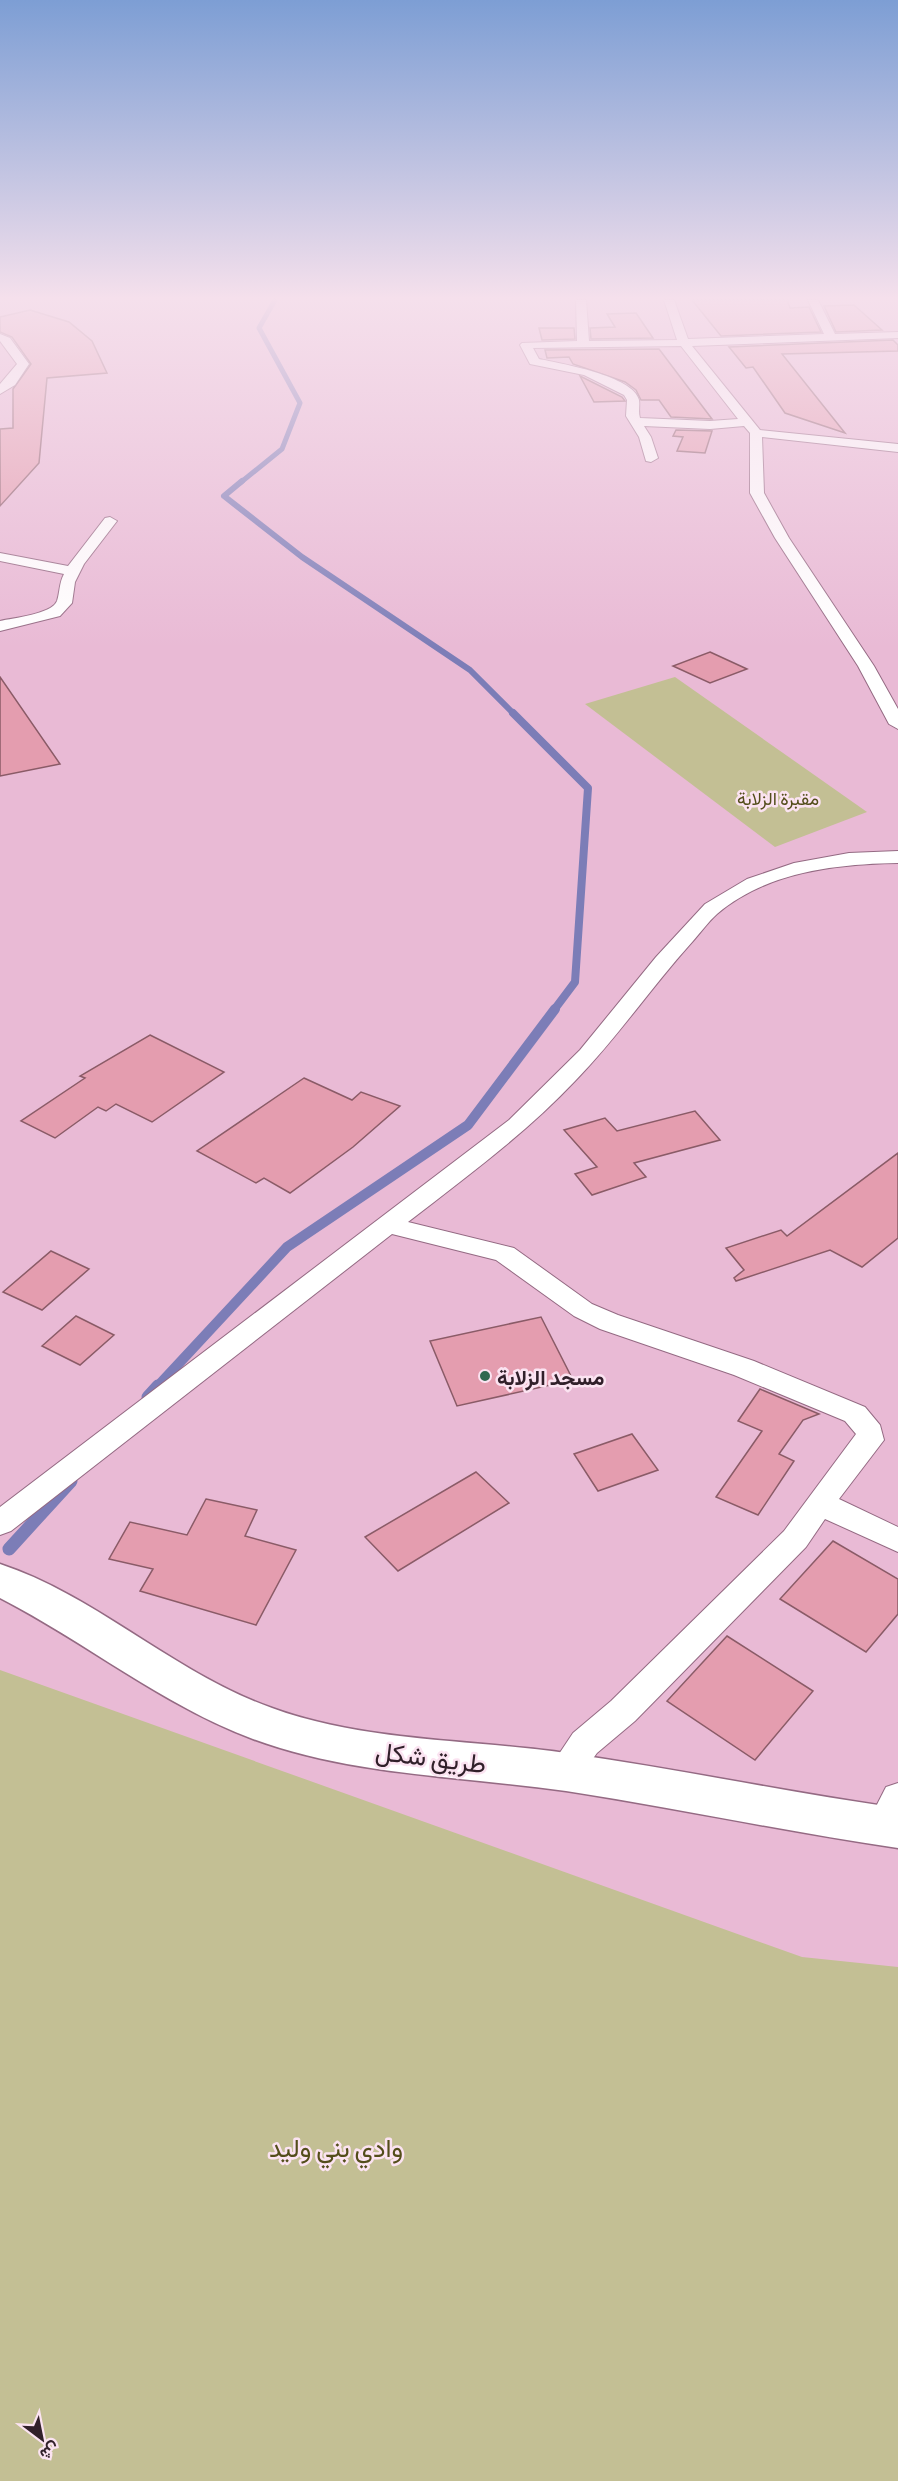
<svg xmlns="http://www.w3.org/2000/svg" width="898" height="2481" viewBox="0 0 898 2481" font-family="Commissioner,Vazirmatn,sans-serif">
  <style>
    .green { fill: #c3bf94 }
    .lines { fill: none; stroke-linecap: round; stroke-linejoin: round }
    .stream-far4 { stroke: #7c7db7; stroke-width: 5 }
    .stream-far3 { stroke: #7c7db7; stroke-width: 6 }
    .stream-far2 { stroke: #7c7db7; stroke-width: 8 }
    .stream-far1 { stroke: #7c7db7; stroke-width: 10 }
    .stream { stroke: #7c7db7; stroke-width: 13 }
    .building { fill: #e49daf; stroke: #8a5b67; stroke-width: 1.5 }
    .minor-casing { stroke: #946a83; stroke-width: 2 }
    .secondary-casing { stroke: #946a83; stroke-width: 3 }
    .minor { fill: #fff; fill-rule: evenodd }
    .secondary { fill: #fff; fill-rule: evenodd }
    .poi-dot { fill: #306850; stroke: #fbe3f1; stroke-width: 2 }
    .labels { text-anchor: middle; dominant-baseline: central; stroke-width: 5; stroke-linejoin: round; paint-order: stroke }
    .far-park-label { font-size: 18px; fill: #534d1a; stroke: #fbe3f1 }
    .poi-label { font-size: 21px; font-weight: bold; fill: #31202a; stroke: #fbe3f1; text-anchor: start }
    .near-street-label { font-size: 26px; fill: #31202a; stroke: #fbe3f1 }
    .near-park-label { font-size: 26px; fill: #534d1a; stroke: #fbe3f1 }
  </style>
  <rect width="100%" height="100%" fill="#e9bad5"/>
  <!-- green -->
  <g class="green">
    <path d="M675,677L867,812L775,847L585,704Z"/>
    <path d="M0,1670L802,1957L898,1967V2481H0Z"/>
  </g>
  <g class="lines">
    <!-- stream-far4 -->
    <path class="stream-far4" d="M240,483L282,449L300,403L259,328L275,300"/>
    <!-- stream-far3 -->
    <path class="stream-far3" d="M242,481L224,496L302,557L470,670L515,715"/>
    <!-- stream-far2 -->
    <path class="stream-far2" d="M513,713L588,788L575,982L554,1010"/>
    <!-- stream-far1 -->
    <path class="stream-far1" d="M157,1387L287,1247L468,1125L555,1009"/>
    <!-- stream -->
    <g class="stream">
      <path d="M148,1397L158,1386"/>
      <path d="M9,1549L71,1481"/>
    </g>
  </g>
  <!-- building -->
  <g class="building">
    <path d="M692,300H787L790,308L809,307L821,332L721,336Z"/>
    <path d="M854,305L882,330L836,332L824,306Z"/>
    <path d="M30,310L69,322L92,341L107,373L47,378L39,463L0,506V429L13,428V389L31,364L12,337L0,332V317Z"/>
    <path d="M636,313L653,338L591,339L590,328L615,327L607,314Z"/>
    <path d="M539,328H574L575,339L542,340Z"/>
    <path d="M893,340L898,345V351L782,354L845,433L785,413L753,367L746,368L729,347Z"/>
    <path d="M659,349L712,419L671,417L659,400H641L636,390L625,382L573,364L569,357L547,358L545,350Z"/>
    <path d="M580,376L622,397L625,401L594,402Z"/>
    <path d="M676,430L712,431L705,453L677,451L683,437L673,436Z"/>
    <path d="M710,652L747,669L710,683L673,666Z"/>
    <path d="M0,677L60,764L0,776Z"/>
    <path d="M150,1035L224,1072L152,1122L116,1104L106,1111L98,1107L55,1138L21,1121L85,1078L80,1076Z"/>
    <path d="M304,1078L352,1100L361,1092L400,1106L353,1147L290,1193L264,1178L256,1183L197,1151Z"/>
    <path d="M695,1111L720,1140L634,1163L646,1177L592,1195L575,1174L597,1167L564,1130L605,1118L617,1131Z"/>
    <path d="M898,1153V1238L862,1267L830,1250L736,1281L734,1278L744,1270L726,1248L781,1230L787,1236Z"/>
    <path d="M51,1251L89,1269L42,1310L3,1292Z"/>
    <path d="M76,1316L114,1335L80,1365L42,1346Z"/>
    <path d="M541,1317L573,1380L457,1406L430,1341Z"/>
    <path d="M760,1389L819,1414L803,1420L779,1454L794,1461L758,1515L716,1497L762,1431L738,1421Z"/>
    <path d="M632,1434L658,1470L598,1491L574,1454Z"/>
    <path d="M476,1472L509,1503L398,1571L365,1537Z"/>
    <path d="M206,1499L257,1510L245,1536L296,1550L256,1625L140,1591L153,1569L109,1559L130,1522L187,1535Z"/>
    <path d="M833,1541L898,1579V1614L866,1652L780,1599Z"/>
    <path d="M727,1636L813,1691L755,1760L667,1701Z"/>
  </g>
  <g class="lines">
    <!-- minor casing -->
    <g class="minor-casing">
      <g id="minor">
        <path d="M576,300H586L589,341L677,340L664,300H674L688,339L824,334L808,300H818L835,334L898,332V338L692,346L760,430L898,444V452L762,437L764,493L789,538L874,666L898,709V729L889,724L858,666L775,538L750,493V433L744,426L710,429L644,426L651,437L658,458L651,462L646,461L639,437L626,416L627,400L624,395L584,375L530,364L520,345L522,343L577,341ZM681,346L738,419L710,421L640,418C638,412 640,406 639,400C634,376 559,363 539,359L533,348Z"/>
        <path d="M0,334L10,338L29,364L15,385L0,394V384L17,364L0,341Z"/>
        <path d="M110,517L117,521L84,564L75,582L72,603L60,616L0,631V621C13,618 52,614 57,601C60,592 59,583 64,574L0,561V553L68,566L105,518Z"/>
        <path d="M898,851V863C836,864 766,872 717,914C708,922 701,932 693,941C652,986 618,1037 575,1081C525,1134 466,1177 408,1222L514,1248L592,1304L618,1315L754,1361L865,1407L880,1425L884,1440L839,1499L898,1527V1552L825,1519L806,1547L635,1721L597,1753L576,1782L564,1787L552,1782L547,1772L573,1733L611,1701L784,1531L856,1434L845,1421L734,1375L600,1329L574,1316L496,1260L392,1234L11,1531L0,1535V1507L509,1120L580,1050L656,957L705,904L747,879L794,863L849,853Z"/>
        <path d="M898,1783V1832L895,1837L883,1842L871,1837L866,1826L886,1787Z"/>
      </g>
    </g>
    <!-- secondary casing -->
    <g class="secondary-casing">
      <path id="secondary" d="M0,1564C97,1596 175,1674 272,1708C365,1742 469,1739 566,1753C677,1769 787,1792 898,1808V1848C787,1832 677,1808 566,1791C461,1776 353,1776 253,1739C162,1705 86,1642 0,1598Z"/>
    </g>
    <!-- minor -->
    <use href="#minor" class="minor"/>
    <!-- secondary -->
    <use href="#secondary" class="secondary"/>
  </g>
  <!-- sky -->
  <linearGradient id="sky" x2="0" y2="1"><stop stop-color="#7d9ed4"/><stop offset="0.46" stop-color="#f5e0ec"/><stop offset="1" stop-color="#f5e0ec" stop-opacity="0"/></linearGradient>
  <rect width="898" height="648" fill="url(#sky)"/>
  <!-- markers -->
  <circle class="poi-dot" cx="485" cy="1376" r="6"/>
  <g class="labels">
    <!-- far-park labels -->
    <g class="far-park-label">
      <text x="778" y="798">مقبرة الزلابة</text>
    </g>
    <!-- poi labels -->
    <g class="poi-label">
      <text x="497" y="1376">مسجد الزلابة</text>
    </g>
    <!-- near-street labels -->
    <g class="near-street-label">
      <text transform="translate(431 1756) rotate(7)">طريق شكل</text>
    </g>
    <!-- near-park labels -->
    <g class="near-park-label">
      <text x="336" y="2146">وادي بني وليد</text>
    </g>
  </g>
  <!-- north arrow -->
  <g transform="translate(42 2439) rotate(148)" stroke="#fbe3f1" stroke-width="4.5" paint-order="stroke">
  <path d="M0-4.5L10 22L0 15L-10 22Z" fill="#31202a"/>
  <text y="-9" font-size="16" font-weight="bold" text-anchor="middle" fill="#31202a">ش</text>
  </g>
</svg>
